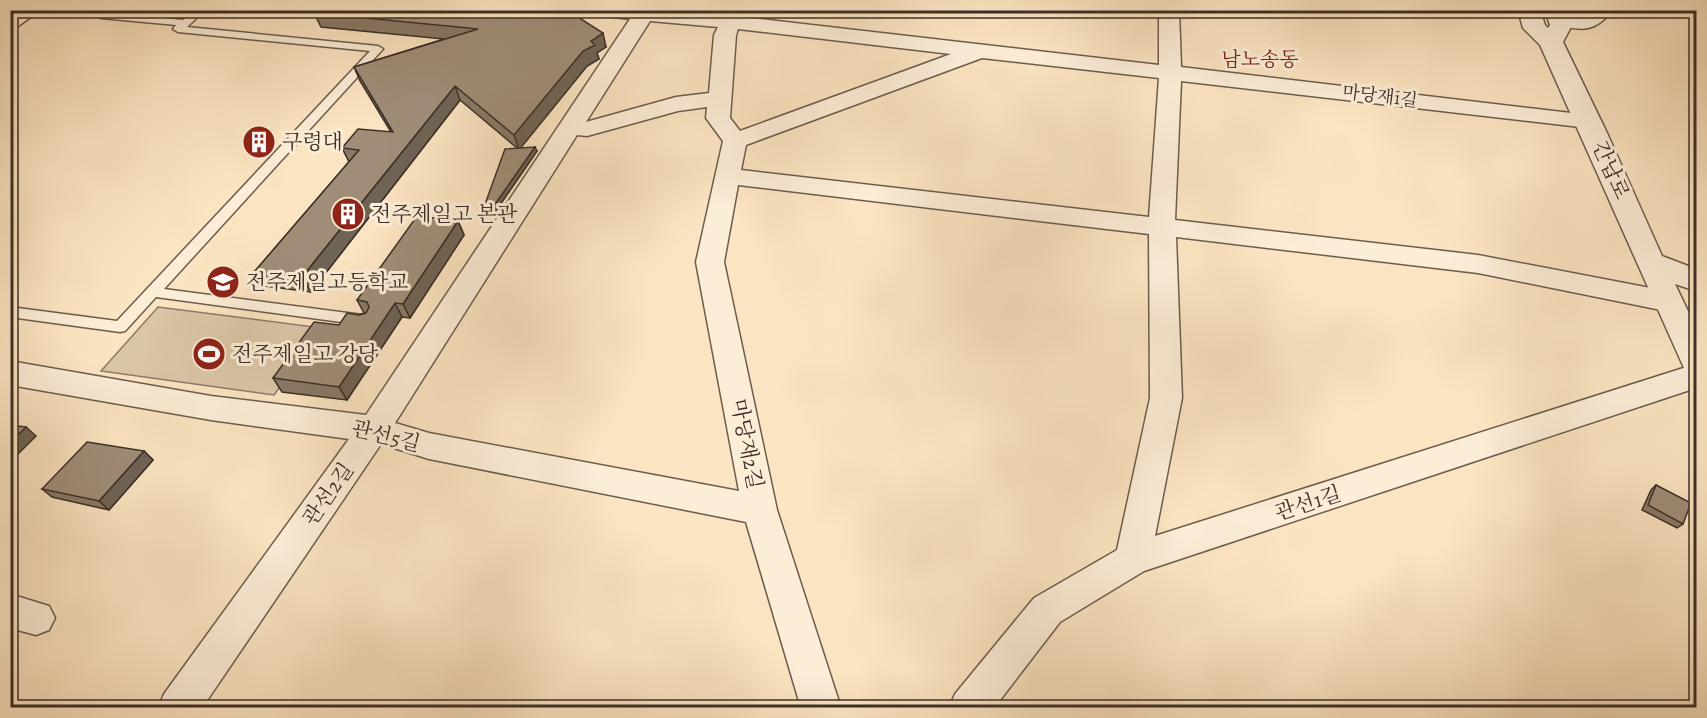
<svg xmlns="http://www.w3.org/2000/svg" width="1707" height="718" viewBox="0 0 1707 718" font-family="Alegreya,'Noto Serif KR',serif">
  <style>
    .green { fill: #dbc5a7; stroke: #8c7a68; stroke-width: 1.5 }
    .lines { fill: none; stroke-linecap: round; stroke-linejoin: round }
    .service-casing { stroke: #6c5c4e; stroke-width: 3 }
    .minor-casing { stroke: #6c5c4e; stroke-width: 3 }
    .tertiary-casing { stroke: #6c5c4e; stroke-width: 3 }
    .service { fill: #fcedd7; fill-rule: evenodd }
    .minor { fill: #fcedd7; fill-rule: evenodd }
    .tertiary { fill: #fcedd7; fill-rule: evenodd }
    .wall { fill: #897967; stroke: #3c2f28; stroke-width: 1.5 }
    .shaded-wall { fill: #6f6354; stroke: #3c2f28; stroke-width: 1.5 }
    .building { fill: #9f8d78; stroke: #3c2f28; stroke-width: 1.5 }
    .labels { text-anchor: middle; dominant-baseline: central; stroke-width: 6; stroke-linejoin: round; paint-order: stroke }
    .far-street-label { font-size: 18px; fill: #3c2f28; stroke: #fcedd7 }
    .far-quarter-label { font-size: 20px; fill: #7a1f14; stroke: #fcedd7 }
    .poi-label { font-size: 21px; fill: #3c2f28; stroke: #fcedd7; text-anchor: start }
    .street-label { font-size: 21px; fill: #3c2f28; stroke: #fcedd7 }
  </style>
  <rect width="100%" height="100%" fill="#fbe4c1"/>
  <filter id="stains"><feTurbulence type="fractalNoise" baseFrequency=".00333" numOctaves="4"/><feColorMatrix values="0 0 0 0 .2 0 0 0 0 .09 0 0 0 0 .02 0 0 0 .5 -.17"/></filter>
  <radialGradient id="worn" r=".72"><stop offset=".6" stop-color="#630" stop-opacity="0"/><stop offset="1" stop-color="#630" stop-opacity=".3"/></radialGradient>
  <!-- green -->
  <path class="green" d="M158,307L322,328L274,395L101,371Z"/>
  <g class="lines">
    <!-- service casing -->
    <g class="service-casing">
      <path id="service" d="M193,10H205L187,27L378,46L383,49L164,289L363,315L370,320L368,324L363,325L156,297L125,331L120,332L10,317V307L117,321L370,51L178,32L173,29L176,25L101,18L96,15L101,12L183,20Z"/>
    </g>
    <!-- minor casing -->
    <g class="minor-casing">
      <g id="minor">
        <path d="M15,10H40L17,27L10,29V14Z"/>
        <path d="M587,10H671L723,15L726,10H746L743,17L1159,65V10H1179L1181,67L1597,116L1601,121L1597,126L1589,128L1181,81L1175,220L1478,255L1666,291L1676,294L1680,301L1676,308L1666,311L1478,273L1176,237L1182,398L1155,536L1696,364V388L1144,571L1060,622L994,708H949L955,694L1034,598L1117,550L1150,398L1149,234L738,185L724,262L777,510L841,708H801L746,522L429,459L381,444L202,708H158L164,694L349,439L211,420L10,385V361L211,396L366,415L630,19L590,14ZM650,21L718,27L714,35L709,93L676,97L586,122ZM738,29L951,54L740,131L730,118L736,35ZM982,58L1159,78L1149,217L741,170L746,145ZM707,107L706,118L723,141L696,262L739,491L429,433L395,423L577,135L587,136L678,111Z"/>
        <path d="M1590,10H1612C1594,35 1577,30 1551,23L1548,19L1551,15L1558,13L1584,16Z"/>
        <path d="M10,594L49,606L55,618L49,630L36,635L10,628Z"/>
      </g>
    </g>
    <!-- tertiary casing -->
    <g class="tertiary-casing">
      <path id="tertiary" d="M1518,10H1540L1545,25L1548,28L1550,25L1545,10H1567L1572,25L1563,42L1607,133L1662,256L1696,269V291L1675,284L1696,328V371L1684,368L1680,359L1540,45L1523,28Z"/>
    </g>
    <!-- service -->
    <use href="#service" class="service"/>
    <!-- minor -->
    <use href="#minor" class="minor"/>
    <!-- tertiary -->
    <use href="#tertiary" class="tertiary"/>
  </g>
  <!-- wall -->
  <g class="wall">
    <path d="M567,10L606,47L597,53L599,59L587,66L520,148L537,151L493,215L486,212L484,207L517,148L460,100L311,292L265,286L255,271L349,162L342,148L391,132L360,81L354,67L444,39L321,27L314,13Z"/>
    <path d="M1696,186V208L1691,193Z"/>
    <path d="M458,221L464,235L410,318L402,317L347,400L282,392L273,378L339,325L359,315L364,313L357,300Z"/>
    <path d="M144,451L153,460L109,510L52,497L42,489Z"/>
    <path d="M1656,485L1683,524L1677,528L1642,510L1651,490Z"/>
  </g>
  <!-- shaded-wall -->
  <g class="shaded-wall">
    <path d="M603,33L606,47L597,53L599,59L587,66L519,150L514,135L591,41Z"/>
    <path d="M455,86L460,100L311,292L302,277Z"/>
    <path d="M535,147L537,151L493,215L491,210Z"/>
    <path d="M458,221L464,235L410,318L403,304Z"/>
    <path d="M395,303L402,317L347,400L339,387Z"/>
    <path d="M26,427L36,436L10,462V443Z"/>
    <path d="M144,451L153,460L109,510L99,501Z"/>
  </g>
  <!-- building -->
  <g class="building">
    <path d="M317,10H567L603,33L591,41L595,45L583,51L514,135L455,86L302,277L255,271L359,150L342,148L358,129L393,132L354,67L478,29L314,13Z"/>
    <path d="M535,147L491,210L484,207L505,149Z"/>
    <path d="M417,216L458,221L403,304L395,303L339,387L273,378L314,322L339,325L347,313L359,315L366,313L369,307L367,302L357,300Z"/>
    <path d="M10,425L26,427L10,443Z"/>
    <path d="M87,442L144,451L99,501L42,489Z"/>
    <path d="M1656,485L1691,503L1683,524L1648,505Z"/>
  </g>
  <!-- icons -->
  <defs>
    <g id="building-disc" transform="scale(1.725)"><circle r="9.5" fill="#8f2418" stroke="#fcedd7"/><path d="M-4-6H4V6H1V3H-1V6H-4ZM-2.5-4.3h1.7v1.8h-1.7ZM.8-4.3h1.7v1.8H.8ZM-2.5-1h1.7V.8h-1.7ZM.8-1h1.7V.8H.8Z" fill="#fff"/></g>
    <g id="school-disc" transform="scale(1.725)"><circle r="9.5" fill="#8f2418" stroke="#fcedd7"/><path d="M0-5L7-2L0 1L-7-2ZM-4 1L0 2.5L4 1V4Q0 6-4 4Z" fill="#fff"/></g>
    <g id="stadium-disc" transform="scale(1.725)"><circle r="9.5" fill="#8f2418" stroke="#fcedd7"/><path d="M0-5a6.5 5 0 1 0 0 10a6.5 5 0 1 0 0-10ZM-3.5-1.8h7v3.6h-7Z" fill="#fff"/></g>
  </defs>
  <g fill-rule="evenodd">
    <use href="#building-disc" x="259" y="142"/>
    <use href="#building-disc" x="348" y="214"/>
    <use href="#school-disc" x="223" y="282"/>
    <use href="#stadium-disc" x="209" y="354"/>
  </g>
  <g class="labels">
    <!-- far-street labels -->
    <g class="far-street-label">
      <text transform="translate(1380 96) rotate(7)">마당재1길</text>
    </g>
    <!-- far-quarter labels -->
    <g class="far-quarter-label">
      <text x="1260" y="59">남노송동</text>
    </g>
    <!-- poi labels -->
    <g class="poi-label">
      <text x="282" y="142">구령대</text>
      <text x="371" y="214">전주제일고 본관</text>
      <text x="246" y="282">전주제일고등학교</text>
      <text x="232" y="354">전주제일고 강당</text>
    </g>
    <!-- street labels -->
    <g class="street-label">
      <text transform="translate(1611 170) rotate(66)">간납로</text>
      <text transform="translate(386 436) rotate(14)">관선5길</text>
      <text transform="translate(747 444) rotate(79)">마당재2길</text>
      <text transform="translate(328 494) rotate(-55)">관선2길</text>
      <text transform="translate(1308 503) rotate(-18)">관선1길</text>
    </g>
  </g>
  <!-- margin -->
  <rect width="1707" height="718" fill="none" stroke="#fbe4c1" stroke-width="36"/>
  <rect x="12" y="12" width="1683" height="694" fill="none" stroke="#3c2f28" stroke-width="3"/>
  <rect x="18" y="18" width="1671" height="682" fill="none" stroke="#3c2f28" stroke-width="1.5"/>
  <rect width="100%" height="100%" filter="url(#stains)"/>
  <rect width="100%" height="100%" fill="url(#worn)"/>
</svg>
